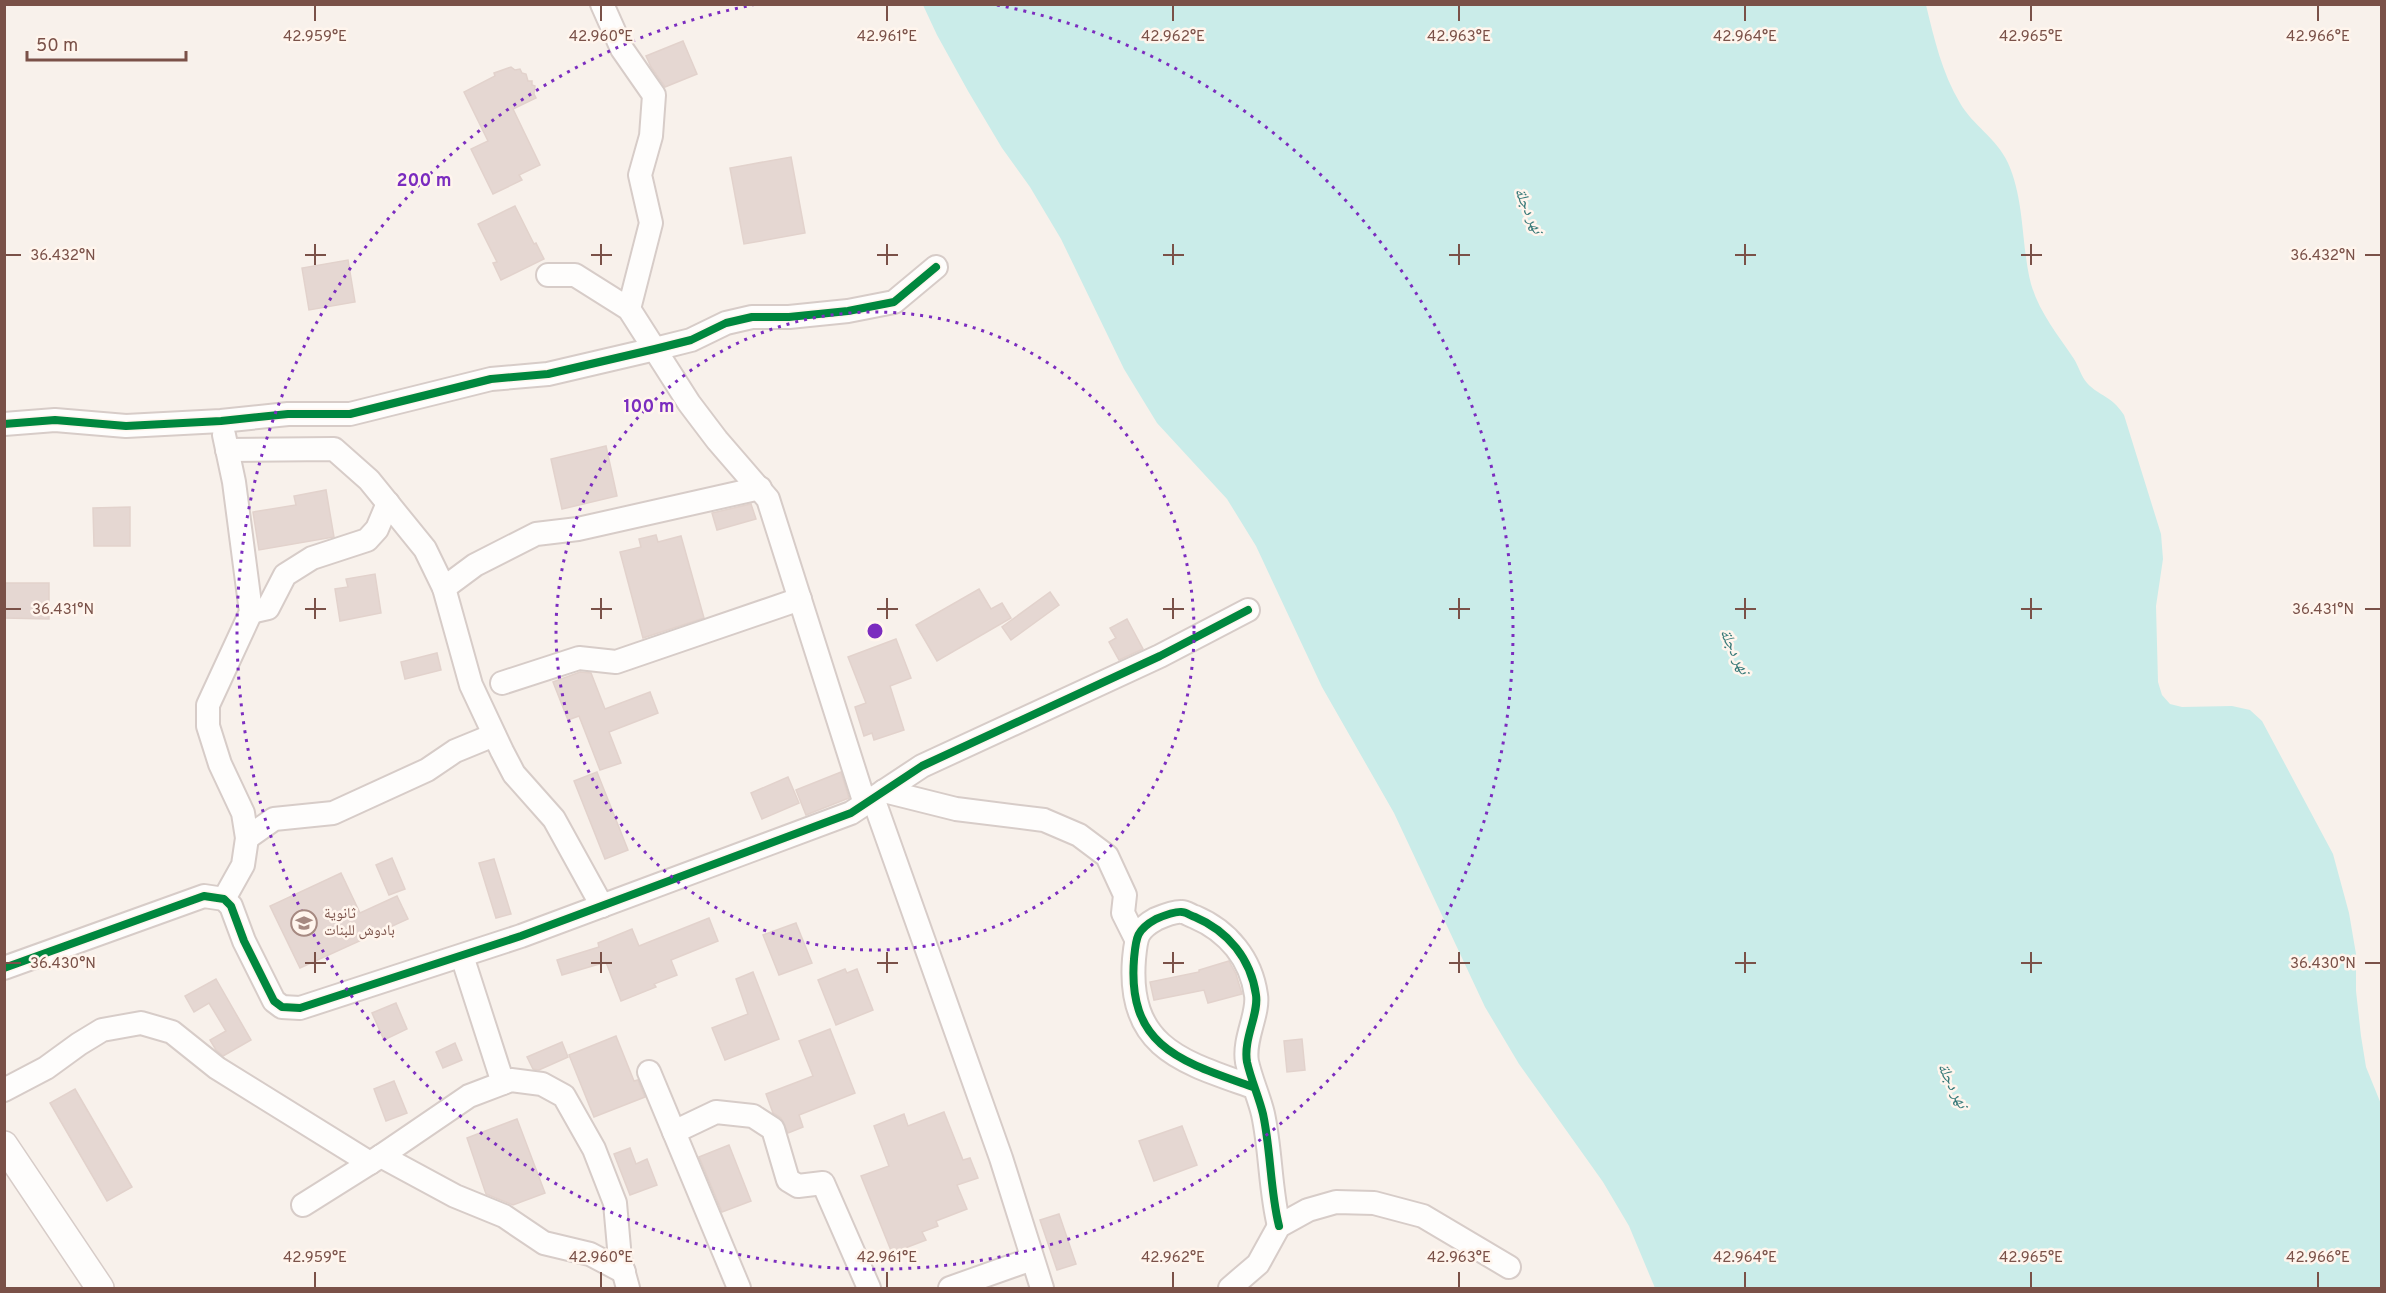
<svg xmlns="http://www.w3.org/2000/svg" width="2386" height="1293" viewBox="0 0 2386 1293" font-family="Overpass,'Noto Naskh Arabic',sans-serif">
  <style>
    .water { fill: #caece9 }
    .building { fill: #e5d7d2; stroke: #e2d2cc; stroke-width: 1.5 }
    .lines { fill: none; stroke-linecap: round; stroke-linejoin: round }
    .minor-casing { stroke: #d7ccc8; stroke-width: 26 }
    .tertiary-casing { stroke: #d7ccc8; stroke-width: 30 }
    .minor { stroke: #fefdfc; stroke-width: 22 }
    .tertiary { stroke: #fefdfc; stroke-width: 27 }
    .cycleway-casing { stroke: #fff5ed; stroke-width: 11 }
    .cycleway { stroke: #00873e; stroke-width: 8 }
    .ticks { fill: none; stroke: #7a5148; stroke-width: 2 }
    .ring { fill: none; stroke: #7b2cbf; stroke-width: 3; stroke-dasharray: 3 6 }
    .labels { text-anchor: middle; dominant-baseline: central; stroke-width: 5; stroke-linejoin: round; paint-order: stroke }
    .poi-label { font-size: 15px; fill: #7a5148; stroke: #fff5ed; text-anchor: start }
    .water-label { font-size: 16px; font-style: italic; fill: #377978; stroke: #fff5ed }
    .ticks-label { font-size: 15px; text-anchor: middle; fill: #7a5148; stroke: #fff5ed; stroke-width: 5; stroke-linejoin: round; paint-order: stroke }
    .centre { fill: #7b2cbf; stroke: #fff5ed; stroke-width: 3 }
    .ring-label { font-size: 18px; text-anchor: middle; font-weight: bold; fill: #7b2cbf; stroke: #fff5ed; stroke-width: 5; stroke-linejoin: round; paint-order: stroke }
  </style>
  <rect width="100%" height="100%" fill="#f8f1eb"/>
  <!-- water -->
  <path class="water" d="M923,5H1926C1934,38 1942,73 1960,103C1973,126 1996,137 2008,163C2025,201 2021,245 2031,284C2039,312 2058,335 2074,359C2079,367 2081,376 2087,383C2100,397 2111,395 2124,415L2161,534L2163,559L2156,606L2158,682L2162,695L2170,704L2182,707L2232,706L2250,710L2262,721L2333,854L2349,913L2356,954V991L2361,1036L2366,1067L2381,1104V1288H1655L1629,1226L1603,1182L1519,1064L1485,1007L1394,813L1322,687L1256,546L1227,499L1157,423L1124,369L1061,239L1030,187L1002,148L968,91L937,35Z"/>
  <!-- building -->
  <g class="building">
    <path d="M683,41L697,74L665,87L651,67L646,56Z"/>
    <path d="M511,67L515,70L520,69L522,73L526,74L528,81H532V85L535,86L534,94L536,98L513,109L540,165L519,175L522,180L493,194L471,149L488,141L464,92L495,76L494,73Z"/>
    <path d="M791,157L805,233L744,244L730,168Z"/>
    <path d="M515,206L534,244L536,243L544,259L501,280L493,263L497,262L478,224Z"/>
    <path d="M348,260L355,302L309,310L302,268Z"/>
    <path d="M606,446L617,496L562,509L551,459Z"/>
    <path d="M326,490L334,537L259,550L253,512L296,505L294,496Z"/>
    <path d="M751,504L756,519L717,530L712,513Z"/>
    <path d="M130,507V546H94L93,508Z"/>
    <path d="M656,535L658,542L681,536L704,618L643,638L620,552L641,547L639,539Z"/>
    <path d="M375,574L381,613L340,621L335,589L348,587L346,579Z"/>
    <path d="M4,583H49V619L4,618Z"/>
    <path d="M979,589L991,609L1002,603L1011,618L937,661L916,625Z"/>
    <path d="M1050,592L1059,605L1011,640L1002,627Z"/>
    <path d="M1127,619L1143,649L1119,660L1109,642L1116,638L1110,628Z"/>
    <path d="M896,639L911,678L890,686L904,730L874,740L872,733L864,736L855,707L866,703L848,657Z"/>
    <path d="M437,653L441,670L405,679L401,662Z"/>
    <path d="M580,672L591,673L605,709L650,692L658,713L609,732L621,763L600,770L579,716L568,720L553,682Z"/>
    <path d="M597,772L628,850L605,859L574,781Z"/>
    <path d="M841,772L849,798L806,815L796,790Z"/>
    <path d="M788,777L799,803L762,819L751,793Z"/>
    <path d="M392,858L405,889L389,895L376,865Z"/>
    <path d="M494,859L511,914L496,918L479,863Z"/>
    <path d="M341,873L360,913L397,896L408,919L300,968L270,906Z"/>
    <path d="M709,918L718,941L671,960L677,975L654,984L656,987L621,1001L606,962L562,975L557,960L599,947L598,943L632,929L639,946Z"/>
    <path d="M796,923L812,963L779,975L763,935Z"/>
    <path d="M1229,961L1236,974L1242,994L1208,1003L1204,990L1154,1000L1150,982L1199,972V970Z"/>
    <path d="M845,969L847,973L857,969L873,1010L836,1025L818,980Z"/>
    <path d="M753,972L779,1039L725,1060L712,1028L748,1014L736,979Z"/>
    <path d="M216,979L251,1040L223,1056L216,1050L210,1040L226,1031L209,1003L194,1012L185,996Z"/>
    <path d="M396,1003L407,1029L384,1040L372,1013Z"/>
    <path d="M830,1029L855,1093L799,1115L803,1127L788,1133L781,1118L773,1113L766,1094L813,1076L799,1041Z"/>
    <path d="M616,1036L634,1081L638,1080L645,1097L594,1117L569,1055Z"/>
    <path d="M1302,1039L1305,1070L1287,1072L1284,1041Z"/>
    <path d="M562,1042L568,1057L539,1070L533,1069L527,1057Z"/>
    <path d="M455,1043L462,1060L443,1068L436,1052Z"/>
    <path d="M394,1081L407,1113L386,1121L374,1089Z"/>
    <path d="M75,1089L132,1187L107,1201L50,1103Z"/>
    <path d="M944,1112L963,1160L970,1158L978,1178L957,1185L967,1209L936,1221L938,1226L922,1232L926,1240L892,1253L861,1176L889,1166L874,1126L904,1114L908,1126Z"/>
    <path d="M517,1119L545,1193L513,1205L486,1194L467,1138Z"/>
    <path d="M1182,1126L1197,1165L1154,1181L1139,1141Z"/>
    <path d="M729,1145L751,1201L722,1212L699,1157Z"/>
    <path d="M630,1148L636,1164L647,1159L657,1185L630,1195L614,1154Z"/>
    <path d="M1059,1214L1076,1264L1057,1270L1040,1220Z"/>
  </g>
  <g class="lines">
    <!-- minor casing -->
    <g class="minor-casing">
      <g id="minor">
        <path d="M602,4L622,49L654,95L651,136L640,175L651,223L629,309"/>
        <path d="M548,275H575L629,309L689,403L717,440L768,499L865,804"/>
        <path d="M4,424L55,420L126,426L221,421L288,414H350L491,379L548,374L655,349L691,340L726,323L752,317H789L848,311L894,302L936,267"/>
        <path d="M224,435L234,482L251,612L208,705V726L220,764L243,813L247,838L243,865L224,899"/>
        <path d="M227,450L334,449L369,480L425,549L444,588L471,685L502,751L514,774L554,819L602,906"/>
        <path d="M444,588L475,565L536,534L578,529L760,488"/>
        <path d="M251,612L268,608L285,575L312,558L367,540L377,529L388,503"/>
        <path d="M502,683L579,658L616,662L800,599"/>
        <path d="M884,791L956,809L1044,820L1079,835L1107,856L1125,895L1123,913L1136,939"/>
        <path d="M873,798L1001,1158L1042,1288"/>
        <path d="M247,838L274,819L333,813L427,770L455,751L494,735"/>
        <path d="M462,956L503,1083"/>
        <path d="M4,968L204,896L224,899L231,906L244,941L274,1001L282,1007L300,1008L521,936L851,813L922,766L1160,656L1248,610"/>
        <path d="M649,1072L739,1288"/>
        <path d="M1253,1087C1183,1062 1127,1048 1134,959C1136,938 1136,930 1156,919C1163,916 1175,911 1182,912C1186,912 1191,916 1195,917C1228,931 1251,959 1256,995C1259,1014 1243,1039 1247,1062C1251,1080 1259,1097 1263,1114C1271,1151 1270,1190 1279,1226"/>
        <path d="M4,1090L46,1068L79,1044L102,1030L141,1023L172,1032L217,1068L370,1163"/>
        <path d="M674,1132L716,1112L753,1116L773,1129L788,1180L798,1186L823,1183L869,1288"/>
        <path d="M381,1156L455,1196L504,1216L544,1243L590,1254L624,1272"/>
        <path d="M303,1205L381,1156L469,1096L511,1080L542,1084L564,1096L594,1149L615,1203L620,1259L628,1288"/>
        <path d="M950,1288L1032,1259"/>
        <path d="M1230,1288L1258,1264L1279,1226L1308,1210L1336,1202L1374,1203L1423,1216L1509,1267"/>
      </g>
    </g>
    <!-- tertiary casing -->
    <g class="tertiary-casing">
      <path id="tertiary" d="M4,1145L100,1288"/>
    </g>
    <!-- minor -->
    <use href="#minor" class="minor"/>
    <!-- tertiary -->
    <use href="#tertiary" class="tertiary"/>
    <!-- cycleway casing -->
    <g class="cycleway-casing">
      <g id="cycleway">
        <path d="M4,424L55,420L126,426L221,421L288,414H350L491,379L548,374L655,349L691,340L726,323L752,317H789L848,311L894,302L936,267"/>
        <path d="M4,968L204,896L224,899L231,906L244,941L274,1001L282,1007L300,1008L521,936L851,813L922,766L1160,656L1248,610"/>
        <path d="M1253,1087C1183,1062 1127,1048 1134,959C1136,938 1136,930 1156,919C1163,916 1175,911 1182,912C1186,912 1191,916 1195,917C1228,931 1251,959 1256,995C1259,1014 1243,1039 1247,1062C1251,1080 1259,1097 1263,1114C1271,1151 1270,1190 1279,1226"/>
      </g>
    </g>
    <!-- cycleway -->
    <use href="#cycleway" class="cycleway"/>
  </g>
  <!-- ticks -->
  <path class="ticks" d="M315,6V21M601,6V21M887,6V21M1173,6V21M1459,6V21M1745,6V21M2031,6V21M2318,6V21M315,244V265M601,244V265M887,244V265M1173,244V265M1459,244V265M1745,244V265M2031,244V265M6,255H21M305,255H326M591,255H612M877,255H898M1163,255H1184M1449,255H1470M1735,255H1756M2021,255H2042M2365,255H2380M315,598V619M601,598V619M887,598V619M1173,598V619M1459,598V619M1745,598V619M2031,598V619M6,609H21M305,609H326M591,609H612M877,609H898M1163,609H1184M1449,609H1470M1735,609H1756M2021,609H2042M2365,609H2380M315,952V973M601,952V973M887,952V973M1173,952V973M1459,952V973M1745,952V973M2031,952V973M6,963H21M305,963H326M591,963H612M877,963H898M1163,963H1184M1449,963H1470M1735,963H1756M2021,963H2042M2365,963H2380M315,1272V1287M601,1272V1287M887,1272V1287M1173,1272V1287M1459,1272V1287M1745,1272V1287M2031,1272V1287M2318,1272V1287"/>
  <!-- distance rings -->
  <g class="ring">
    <circle cx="875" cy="631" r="319"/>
    <path d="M997 5A638 638 0 1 1 753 5"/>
  </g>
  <!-- icons -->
  <defs>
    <g id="school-ring" transform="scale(1.35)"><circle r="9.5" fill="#fff5ed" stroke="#a68981" stroke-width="1.5"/><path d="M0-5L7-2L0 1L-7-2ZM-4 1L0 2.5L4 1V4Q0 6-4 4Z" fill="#a68981"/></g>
  </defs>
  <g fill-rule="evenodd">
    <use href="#school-ring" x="304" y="923"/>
  </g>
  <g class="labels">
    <!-- poi labels -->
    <g class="poi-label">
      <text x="324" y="914">ثانوية<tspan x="324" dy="17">بادوش للبنات</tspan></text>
    </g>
    <!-- water labels -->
    <g class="water-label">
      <text transform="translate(1528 211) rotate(66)">نهر دجلة</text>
      <text transform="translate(1734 652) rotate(64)">نهر دجلة</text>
      <text transform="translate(1952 1086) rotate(63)">نهر دجلة</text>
    </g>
  </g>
  <g class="ticks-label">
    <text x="315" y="41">42.959°E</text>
    <text x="601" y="41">42.960°E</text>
    <text x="887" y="41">42.961°E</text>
    <text x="1173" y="41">42.962°E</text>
    <text x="1459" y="41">42.963°E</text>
    <text x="1745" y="41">42.964°E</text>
    <text x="2031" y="41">42.965°E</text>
    <text x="2318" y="41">42.966°E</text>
    <text x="63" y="260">36.432°N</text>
    <text x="2323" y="260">36.432°N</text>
    <text x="63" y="614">36.431°N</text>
    <text x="2323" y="614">36.431°N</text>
    <text x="63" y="968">36.430°N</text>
    <text x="2323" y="968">36.430°N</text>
    <text x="315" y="1262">42.959°E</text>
    <text x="601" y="1262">42.960°E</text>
    <text x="887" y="1262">42.961°E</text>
    <text x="1173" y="1262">42.962°E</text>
    <text x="1459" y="1262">42.963°E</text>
    <text x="1745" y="1262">42.964°E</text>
    <text x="2031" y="1262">42.965°E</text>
    <text x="2318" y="1262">42.966°E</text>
  </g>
  <circle cx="875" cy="631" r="9" class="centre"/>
  <g class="ring-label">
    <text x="424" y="186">200 m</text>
    <text x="649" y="412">100 m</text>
  </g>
  <!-- border -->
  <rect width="2386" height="1293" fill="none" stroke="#7a5148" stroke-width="12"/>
  <!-- scale -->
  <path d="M27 51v9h159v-9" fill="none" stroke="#7a5148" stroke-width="3"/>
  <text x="36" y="51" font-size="18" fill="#7a5148" stroke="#fff5ed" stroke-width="4.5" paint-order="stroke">50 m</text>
</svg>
